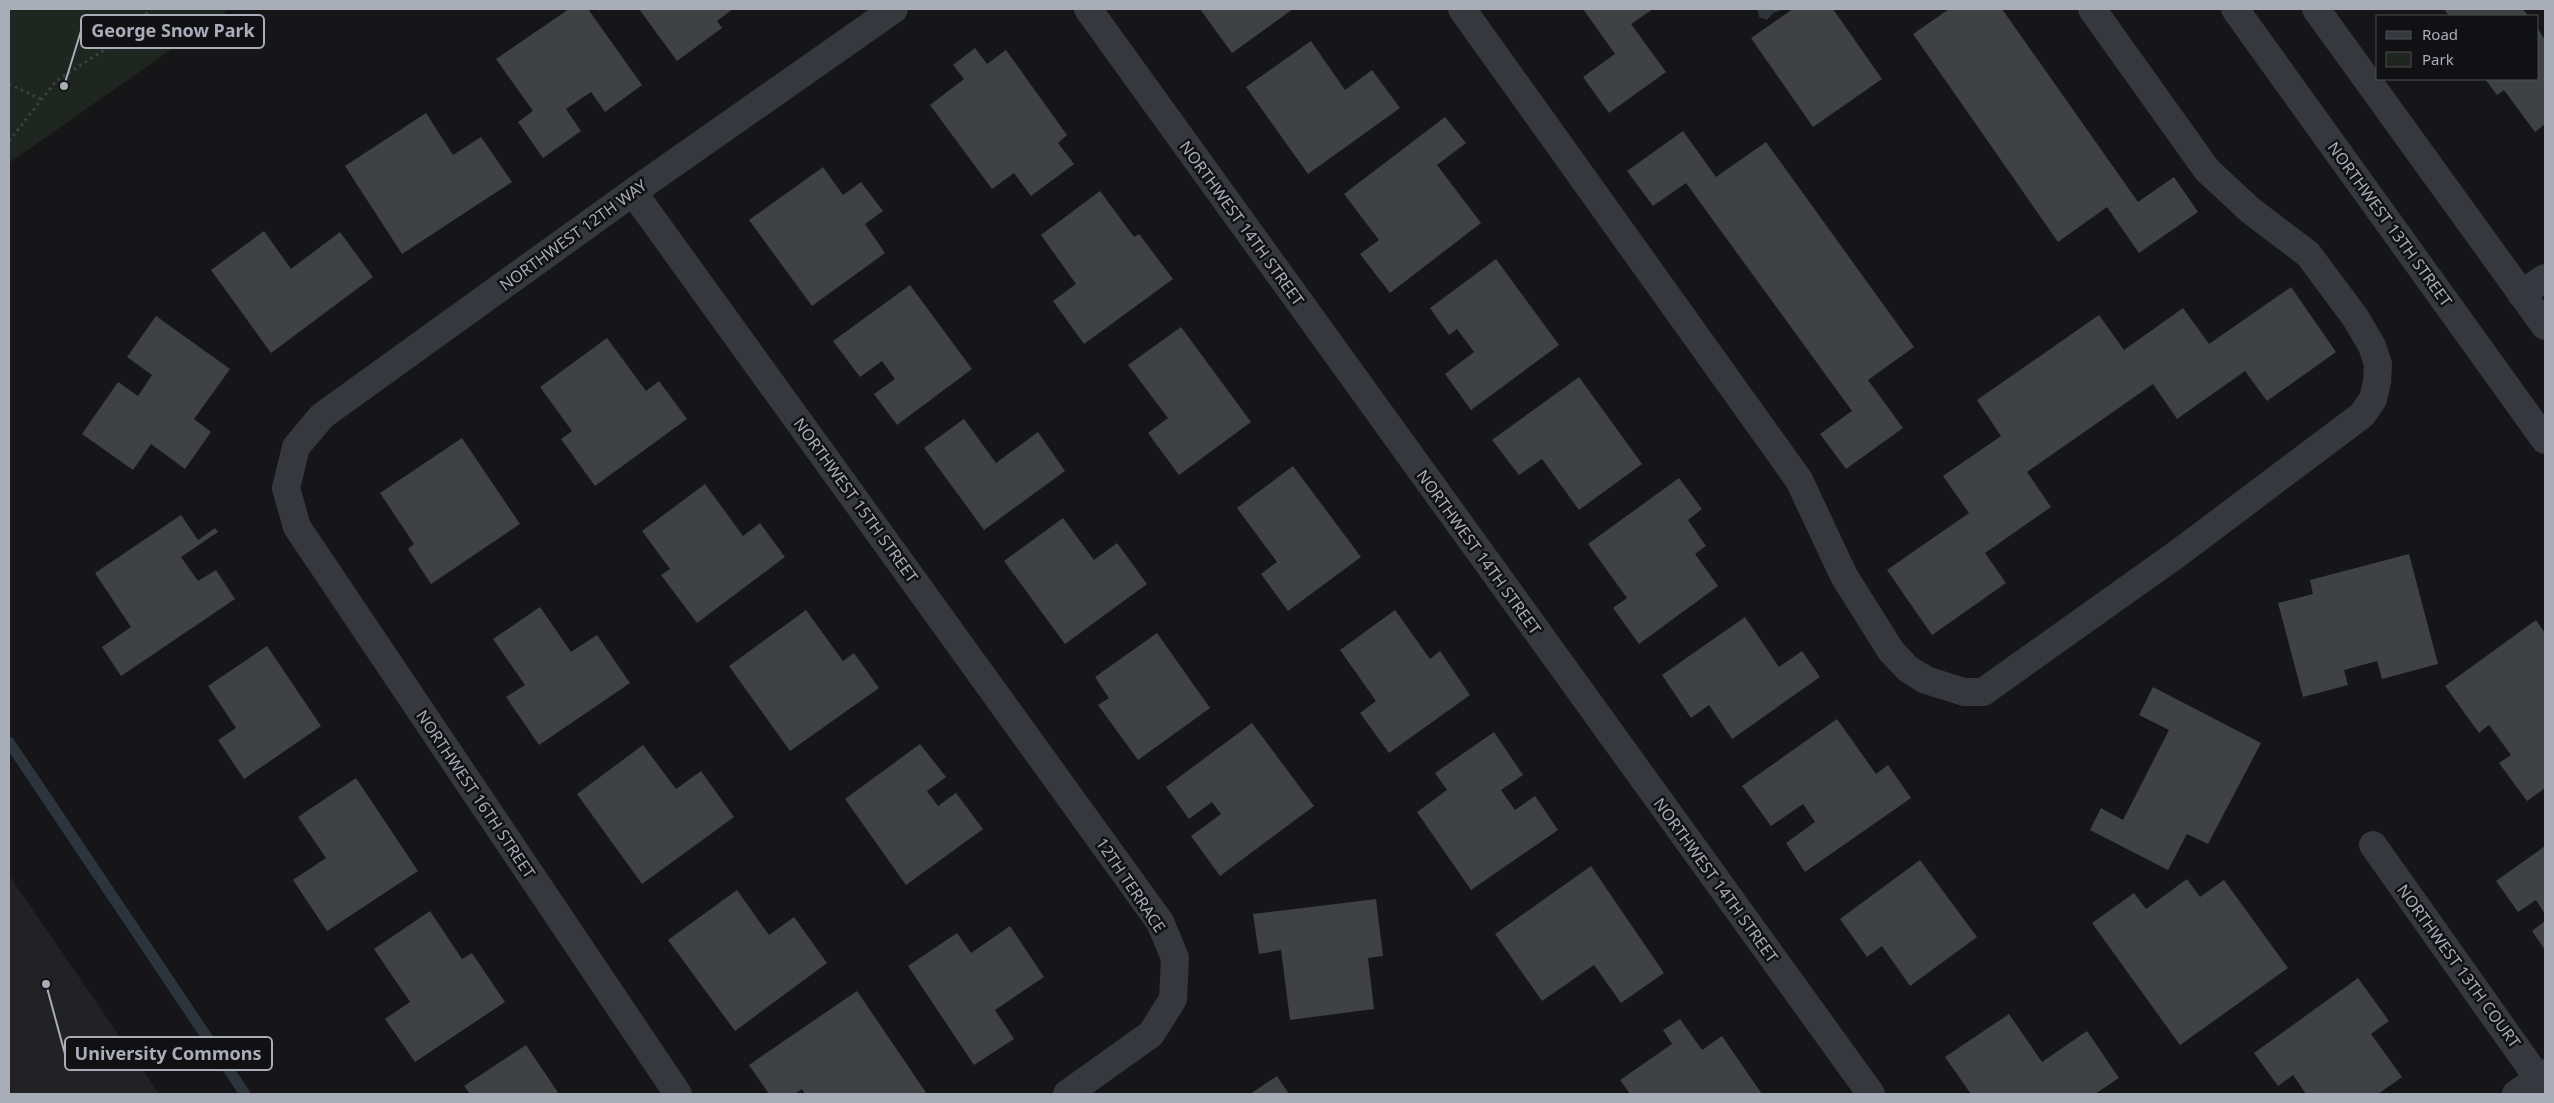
<svg xmlns="http://www.w3.org/2000/svg" width="2554" height="1103" viewBox="0 0 2554 1103" font-family="'Noto Sans',sans-serif">
  <style>
    .built { fill: #222225 }
    .green { fill: #1e261f }
    .water { fill: #2c353c }
    .lines { fill: none; stroke-linecap: round; stroke-linejoin: round }
    .stream { stroke: #2c353c; stroke-width: 11 }
    .building { fill: #404145 }
    .path { stroke: #3d3f44; stroke-width: 3; stroke-dasharray: 2.5 4; stroke-linecap: butt }
    .minor { stroke: #37383d; stroke-width: 28 }
    .labels { text-anchor: middle; dominant-baseline: central; stroke-width: 5; stroke-linejoin: round; paint-order: stroke }
    .street-label { font-size: 16px; fill: #a8adb8; stroke: #111113 }
    .leader { fill: none; stroke: #a8adb8; stroke-width: 2 }
    .callout-dot { fill: #a8adb8; stroke: #111113; stroke-width: 2 }
    .callout { fill: #111113; stroke: #a8adb8; stroke-width: 2 }
    .callout-label { font-size: 18px; text-anchor: middle; font-weight: bold; fill: #a8adb8 }
  </style>
  <rect width="100%" height="100%" fill="#161618"/>
  <!-- built -->
  <path class="built" d="M9,875L159,1094H9Z"/>
  <!-- green -->
  <path class="green" d="M9,9H229L9,163Z"/>
  <!-- water -->
  <path class="water" d="M1757,9H1784L1773,13L1767,20L1759,17Z"/>
  <g class="lines">
    <!-- stream -->
    <path class="stream" d="M9,742L245,1094"/>
  </g>
  <!-- building -->
  <g class="building">
    <path d="M569,9H588L642,85L605,112L591,92L566,109L581,131L543,158L518,122L533,111L496,59Z"/>
    <path d="M639,9H733L717,21L722,28L677,61Z"/>
    <path d="M1200,9H1293L1232,53Z"/>
    <path d="M1583,9H1653L1631,24L1666,72L1609,113L1583,77L1615,54Z"/>
    <path d="M1793,9H1833L1882,79L1813,127L1751,38Z"/>
    <path d="M1949,9H2002L2138,202L2174,177L2198,212L2139,253L2107,207L2058,242L1913,34Z"/>
    <path d="M2444,9H2523L2528,16H2449Z"/>
    <path d="M2538,29L2545,40V124L2535,132L2504,90L2497,95L2485,79H2538Z"/>
    <path d="M1311,41L1345,90L1372,70L1400,108L1308,174L1246,87Z"/>
    <path d="M975,48L987,64L1006,50L1067,135L1058,143L1074,164L1031,196L1014,173L992,189L930,105L964,79L953,65Z"/>
    <path d="M426,113L453,155L481,137L512,182L402,254L345,166Z"/>
    <path d="M1445,117L1466,143L1437,165L1481,223L1390,293L1360,254L1379,240L1344,194Z"/>
    <path d="M1683,131L1716,177L1766,142L1914,347L1868,380L1903,428L1846,469L1820,434L1852,411L1686,183L1653,206L1627,171Z"/>
    <path d="M823,167L843,195L861,182L883,211L865,224L885,253L812,306L749,220Z"/>
    <path d="M1100,191L1134,237L1139,234L1173,279L1084,344L1053,301L1076,284L1041,235Z"/>
    <path d="M264,231L291,269L340,232L373,277L271,353L211,270Z"/>
    <path d="M1496,259L1559,345L1471,410L1445,374L1474,352L1457,329L1449,335L1430,308Z"/>
    <path d="M910,285L972,369L897,425L874,394L895,379L882,361L860,377L833,341Z"/>
    <path d="M2291,287L2336,352L2267,401L2245,371L2177,419L2153,384L2027,472L2051,507L1985,553L2006,583L1932,635L1887,570L1969,513L1943,476L2001,436L1977,400L2099,315L2124,350L2183,308L2209,344Z"/>
    <path d="M156,316L230,369L194,419L211,432L185,469L151,444L133,470L82,434L118,382L138,396L152,375L127,357Z"/>
    <path d="M1181,327L1251,422L1179,475L1148,433L1168,418L1128,365Z"/>
    <path d="M607,338L646,391L659,381L687,419L595,486L561,439L572,431L540,387Z"/>
    <path d="M1579,377L1642,464L1579,510L1542,459L1519,475L1492,440Z"/>
    <path d="M964,419L996,463L1038,432L1065,471L984,530L924,448Z"/>
    <path d="M462,438L520,524L431,584L408,549L414,544L380,493Z"/>
    <path d="M1293,466L1361,557L1288,611L1261,574L1277,562L1237,508Z"/>
    <path d="M1679,478L1702,509L1688,520L1706,546L1695,554L1718,586L1639,644L1613,608L1627,598L1588,544Z"/>
    <path d="M705,484L743,536L760,523L785,557L697,623L661,575L670,569L642,531Z"/>
    <path d="M181,515L198,540L215,528L218,532L181,557L198,581L216,570L235,599L121,676L102,647L131,627L95,573Z"/>
    <path d="M1063,518L1094,560L1117,543L1147,584L1065,644L1004,561Z"/>
    <path d="M2409,554L2438,664L2382,679L2377,661L2344,670L2348,685L2303,697L2278,603L2313,594L2310,580Z"/>
    <path d="M540,607L571,652L597,635L630,683L539,745L506,697L525,685L493,639Z"/>
    <path d="M806,610L843,661L854,653L879,688L790,751L729,666Z"/>
    <path d="M1395,610L1430,659L1440,651L1470,695L1389,753L1360,713L1376,701L1340,650Z"/>
    <path d="M1745,617L1779,667L1802,651L1820,677L1732,739L1709,705L1691,718L1662,675Z"/>
    <path d="M2536,620L2545,633V788L2527,801L2499,763L2511,755L2489,725L2479,733L2445,686Z"/>
    <path d="M1157,633L1210,708L1138,760L1098,705L1109,698L1095,677Z"/>
    <path d="M267,646L321,726L244,779L218,740L236,728L208,686Z"/>
    <path d="M2153,687L2261,743L2208,844L2187,834L2168,870L2090,830L2101,808L2123,820L2169,730L2139,715Z"/>
    <path d="M1837,719L1876,774L1888,765L1911,798L1805,872L1786,843L1815,822L1803,804L1771,826L1742,786Z"/>
    <path d="M1252,723L1314,806L1220,876L1191,836L1221,814L1212,802L1189,819L1166,787Z"/>
    <path d="M1494,732L1523,775L1501,790L1515,810L1535,796L1558,830L1471,890L1417,812L1447,790L1435,773Z"/>
    <path d="M920,744L946,777L927,791L938,806L956,793L983,829L906,885L845,799Z"/>
    <path d="M643,745L676,789L701,771L734,817L642,884L577,794Z"/>
    <path d="M356,778L418,871L327,931L293,880L326,858L298,817Z"/>
    <path d="M2545,846V914L2536,900L2518,912L2496,881Z"/>
    <path d="M1920,860L1977,937L1910,986L1882,946L1867,957L1840,919Z"/>
    <path d="M1591,866L1664,973L1621,1003L1594,965L1542,1001L1495,934Z"/>
    <path d="M2187,879L2200,897L2224,880L2288,968L2180,1045L2092,923L2134,893L2146,909Z"/>
    <path d="M737,890L769,935L794,917L827,963L735,1031L668,940Z"/>
    <path d="M1376,899L1383,956L1368,958L1374,1009L1290,1020L1281,950L1259,954L1253,914Z"/>
    <path d="M430,911L462,959L472,953L505,1002L415,1062L385,1019L410,1002L374,949Z"/>
    <path d="M2545,921V950L2532,931Z"/>
    <path d="M1010,926L1044,977L995,1010L1014,1039L974,1065L908,966L957,933L971,953Z"/>
    <path d="M2358,978L2389,1021L2371,1034L2402,1077L2378,1094H2306L2293,1075L2278,1086L2254,1053Z"/>
    <path d="M857,991L927,1094H805L802,1089L795,1094H769L749,1065Z"/>
    <path d="M2009,1014L2042,1062L2087,1031L2119,1078L2095,1094H1971L1945,1057Z"/>
    <path d="M1680,1019L1702,1050L1722,1036L1762,1094H1630L1620,1080L1672,1044L1663,1030Z"/>
    <path d="M526,1045L559,1094H470L464,1086Z"/>
    <path d="M1277,1076L1289,1094H1250Z"/>
  </g>
  <g class="lines">
    <!-- path -->
    <g class="path">
      <path d="M9,84L41,99"/>
      <path d="M9,141L56,81L112,45L130,31L151,9"/>
    </g>
    <!-- minor -->
    <g class="minor">
      <path d="M1088,9L1871,1094"/>
      <path d="M1462,9L1799,480L1844,576L1891,651L1908,669L1926,680L1964,692H1983L2177,554L2362,415L2373,399L2377,382L2378,364L2372,346L2355,317L2308,254L2250,210L2207,170L2092,9"/>
      <path d="M2235,9L2545,440"/>
      <path d="M2316,9L2545,326"/>
      <path d="M633,192L1160,922L1175,958L1173,999L1151,1034L1067,1094"/>
      <path d="M2521,294L2545,278"/>
      <path d="M2373,845L2545,1088"/>
      <path d="M678,1094L297,527L286,488L296,447L322,416L633,192L894,9"/>
      <path d="M2516,1094L2545,1073"/>
    </g>
  </g>
  <g class="labels">
    <!-- street labels -->
    <g class="street-label">
      <text transform="translate(1242 223) rotate(54)">NORTHWEST 14TH STREET</text>
      <text transform="translate(2390 224) rotate(54)">NORTHWEST 13TH STREET</text>
      <text transform="translate(573 235) rotate(-36)">NORTHWEST 12TH WAY</text>
      <text transform="translate(856 500) rotate(54)">NORTHWEST 15TH STREET</text>
      <text transform="translate(1479 552) rotate(54)">NORTHWEST 14TH STREET</text>
      <text transform="translate(476 794) rotate(56)">NORTHWEST 16TH STREET</text>
      <text transform="translate(1716 880) rotate(54)">NORTHWEST 14TH STREET</text>
      <text transform="translate(1131 885) rotate(56)">12TH TERRACE</text>
      <text transform="translate(2459 966) rotate(54)">NORTHWEST 13TH COURT</text>
    </g>
  </g>
  <!-- callouts -->
  <path class="leader" d="M64 86L81 31M46 984L65 1054"/>
  <g class="callout-dot">
    <circle cx="64" cy="86" r="5"/>
    <circle cx="46" cy="984" r="5"/>
  </g>
  <g class="callout">
    <rect x="81" y="15" width="183" height="33" rx="5"/>
    <rect x="65" y="1037" width="207" height="33" rx="5"/>
  </g>
  <g class="callout-label">
    <text x="173" y="37">George Snow Park</text>
    <text x="168" y="1060">University Commons</text>
  </g>
  <!-- border -->
  <rect width="2554" height="1103" fill="none" stroke="#a8adb8" stroke-width="20"/>
  <!-- legend -->
  <rect x="2376" y="15" width="162" height="65" fill="#111113" stroke="#4d4f55"/>
  <rect x="2386" y="31" width="25" height="8" fill="#37383d" stroke="#4d4f55"/>
  <text x="2422" y="40" font-size="15" fill="#a8adb8">Road</text>
  <rect x="2386" y="52" width="25" height="15" fill="#1e261f" stroke="#4d4f55"/>
  <text x="2422" y="65" font-size="15" fill="#a8adb8">Park</text>
</svg>
